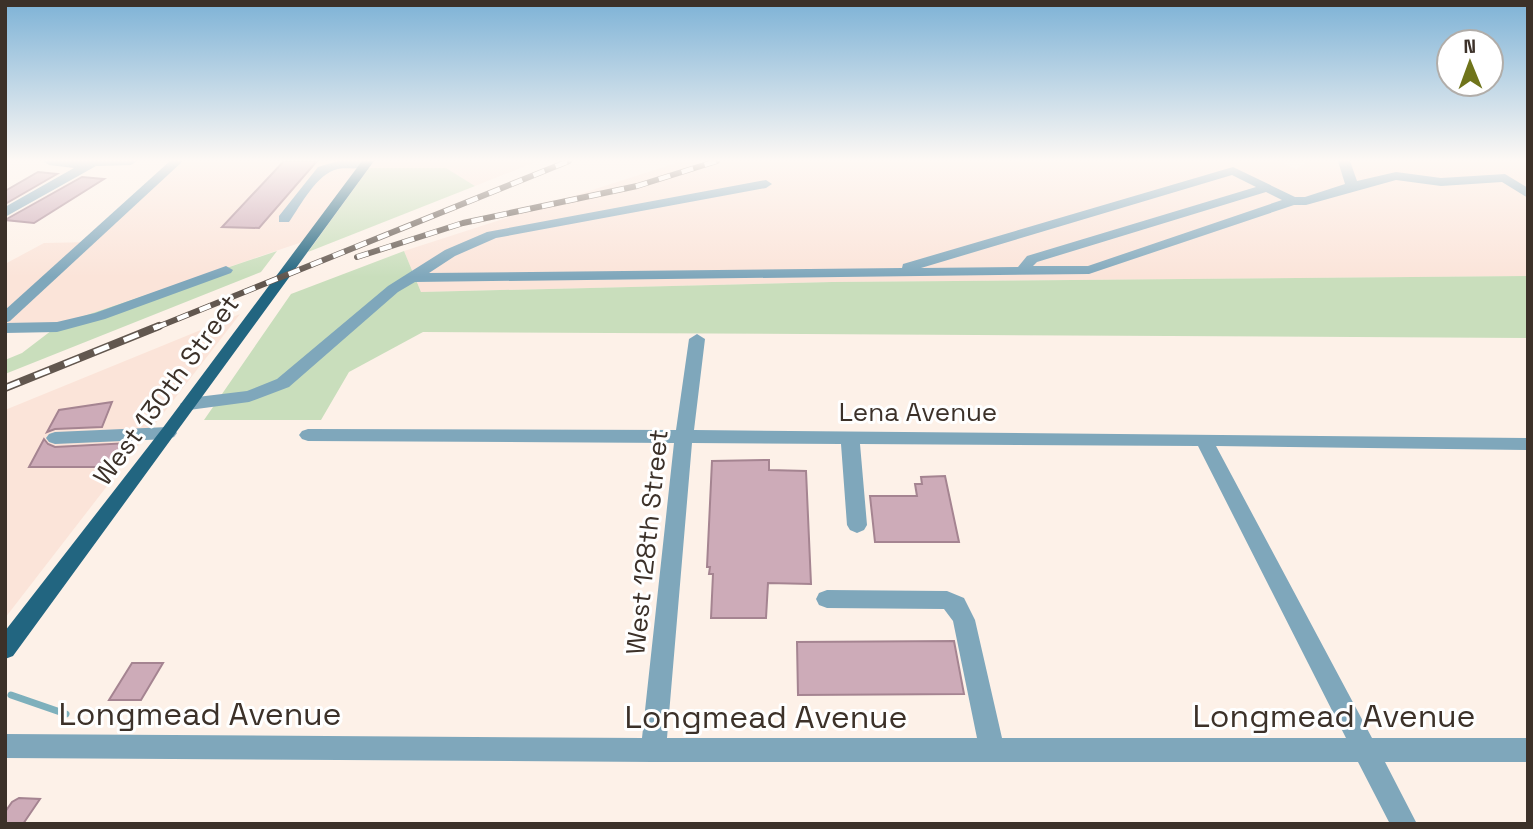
<svg xmlns="http://www.w3.org/2000/svg" width="1533" height="829" viewBox="0 0 1533 829" font-family="'Space Grotesk',sans-serif">
  <style>
    .industrial { fill: #fbe4d9 }
    .green { fill: #c9debc }
    .lines { fill: none; stroke-linecap: round; stroke-linejoin: round }
    .stream { stroke: #7eb0bc; stroke-width: 7 }
    .building { fill: #cdabb8; stroke: #a58491; stroke-width: 2 }
    .minor { fill: #7fa7bb; fill-rule: evenodd }
    .major { fill: #226580; fill-rule: evenodd }
    .rail-far1-casing { stroke: #62574f; stroke-width: 6 }
    .rail-casing { stroke: #62574f; stroke-width: 8 }
    .rail-far1 { stroke: #fff; stroke-width: 4.5; stroke-dasharray: 12; stroke-linecap: butt }
    .rail { stroke: #fff; stroke-width: 5; stroke-dasharray: 16; stroke-linecap: butt }
    .labels { text-anchor: middle; dominant-baseline: central; stroke-width: 6; stroke-linejoin: round; paint-order: stroke }
    .street-label { font-size: 26px; fill: #3c3129; stroke: #fff }
    .near-street-label { font-size: 32px; fill: #3c3129; stroke: #fff }
  </style>
  <rect width="100%" height="100%" fill="#fdf1e8"/>
  <!-- industrial -->
  <g class="industrial">
    <path d="M181,161H538L475,186L446,168H369L320,236L60,324H5V264L44,243L93,242Z"/>
    <path d="M682,161H1279L1296,169L1309,161H1528V276L832,282L421,292L404,251Z"/>
    <path d="M240,314L5,618V410Z"/>
  </g>
  <!-- green -->
  <g class="green">
    <path d="M369,168H446L475,186L308,252Z"/>
    <path d="M277,251L261,272L5,374V360L22,353L60,324Z"/>
    <path d="M404,251L421,292L832,282L1528,276V338L423,332L349,372L321,420H204L291,294Z"/>
  </g>
  <g class="lines">
    <!-- stream -->
    <path class="stream" d="M11,695L66,714"/>
  </g>
  <!-- building -->
  <g class="building">
    <path d="M284,161H317L259,228L222,227Z"/>
    <path d="M38,172L57,174L5,204V191Z"/>
    <path d="M82,177L104,179L34,223L5,220Z"/>
    <path d="M112,402L102,427L55,429L47,432L59,410Z"/>
    <path d="M44,439L48,444L55,447L128,443L110,467H29Z"/>
    <path d="M769,460V470L806,471L811,584L768,583L766,618H711L713,574H709L710,567H707L712,461Z"/>
    <path d="M945,476L959,542H875L870,496H917L915,484H922L921,477Z"/>
    <path d="M954,641L964,694L798,695L797,642Z"/>
    <path d="M132,663H163L141,700H109Z"/>
    <path d="M19,798L40,799L23,824H5V812L12,802Z"/>
  </g>
  <g class="lines">
    <!-- minor -->
    <g class="minor">
      <path d="M43,161H137L131,165L96,166L5,217V207L74,168L49,165Z"/>
      <path d="M170,161H183L10,321L5,323V310Z"/>
      <path d="M338,161H367L371,164C362,171 349,167 338,169C317,173 301,205 289,222H279V216L318,167Z"/>
      <path d="M1338,161H1350L1357,181L1396,172L1441,178L1505,174L1528,188V198L1502,182L1441,186L1396,180L1306,205H1294L1089,274L415,282L398,292L289,387L249,402L189,410L180,404L189,398L247,391L277,379L388,286L445,250L487,232L766,180L772,184L766,188L496,238L455,256L429,273L902,268L903,264L1233,167L1295,197H1305L1345,184ZM1232,175L1256,187L1027,256L1018,267L921,268ZM1266,192L1282,200L1088,266H1033L1037,262Z"/>
      <path d="M226,266L233,270L231,273L105,319L57,332L5,333V323L57,322L95,313Z"/>
      <path d="M697,334L705,339L694,430L1528,438V450L1216,446L1372,738H1528V762H1385L1417,824H1390L1358,762H653L5,758V734L642,738L674,443L308,441L302,439L299,435L302,431L308,429L676,430L689,339ZM692,443L841,444L847,525L850,530L857,533L864,530L867,525L860,444L1198,446L1346,738H1002L975,620L964,598L947,591L827,590L819,593L816,599L819,605L827,608L944,609L953,621L977,738H667Z"/>
      <path d="M168,427L174,429L177,433L174,437L168,439L55,444L49,442L46,438L49,434L55,432Z"/>
    </g>
    <!-- major -->
    <path class="major" d="M362,161H374L13,656L5,659V631L162,429Z"/>
    <!-- rail-far1 casing -->
    <g class="rail-far1-casing">
      <g id="rail-far1">
        <path d="M357,257L463,223L637,186L717,161"/>
        <path d="M155,328L569,161"/>
      </g>
    </g>
    <!-- rail casing -->
    <g class="rail-casing">
      <path id="rail" d="M5,388L159,326"/>
    </g>
    <!-- rail-far1 -->
    <use href="#rail-far1" class="rail-far1"/>
    <!-- rail -->
    <use href="#rail" class="rail"/>
  </g>
  <!-- sky -->
  <linearGradient id="sky" x2="0" y2="1"><stop stop-color="#7db2d6"/><stop offset="0.58" stop-color="#fef9f5"/><stop offset="1" stop-color="#fef9f5" stop-opacity="0"/></linearGradient>
  <rect width="1533" height="277" fill="url(#sky)"/>
  <g class="labels">
    <!-- street labels -->
    <g class="street-label">
      <text transform="translate(166 390) rotate(-54)">West 130th Street</text>
      <text x="918" y="412">Lena Avenue</text>
      <text transform="translate(647 542) rotate(-84)">West 128th Street</text>
    </g>
    <!-- near-street labels -->
    <g class="near-street-label">
      <text x="200" y="714">Longmead Avenue</text>
      <text x="1334" y="716">Longmead Avenue</text>
      <text x="766" y="717">Longmead Avenue</text>
    </g>
  </g>
  <!-- border -->
  <rect width="1533" height="829" fill="none" stroke="#3c3129" stroke-width="14"/>
  <!-- north arrow -->
  <g transform="translate(1470 63) rotate(359)"><circle r="33" fill="#ffffff" stroke="#b1ada9" stroke-width="2"/>
  <path d="M0-5L12 26L0 18L-12 26Z" fill="#6f741b"/>
  <text y="-10" font-size="19" font-weight="bold" text-anchor="middle" fill="#3c3129">N</text>
  </g>
</svg>
